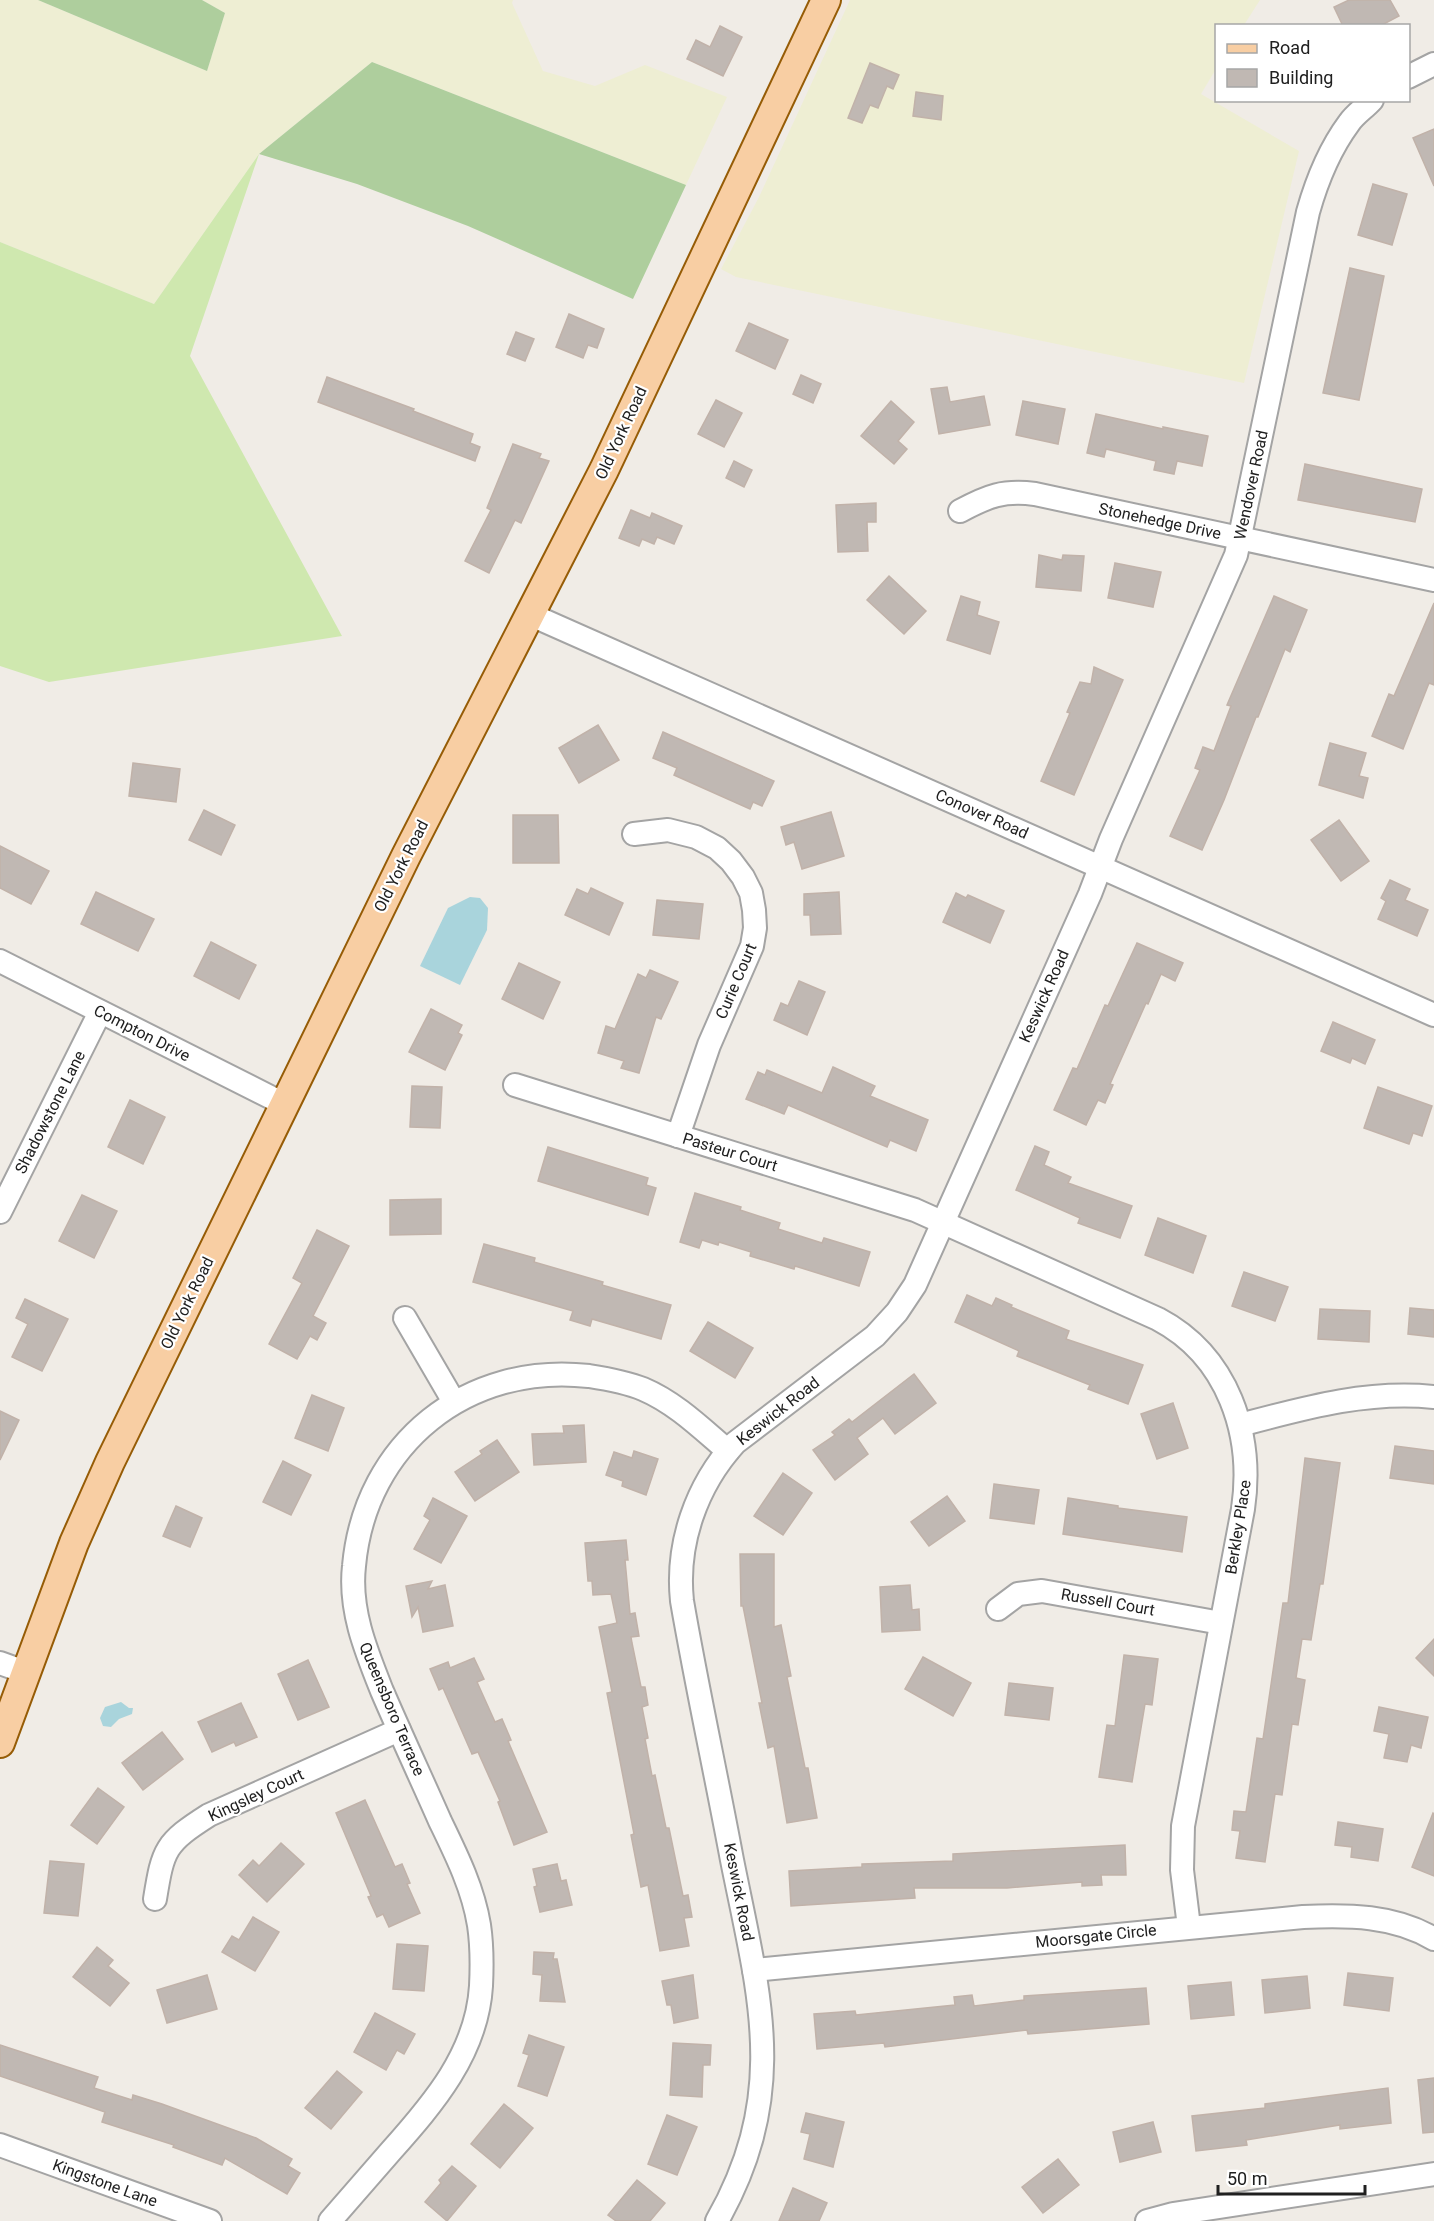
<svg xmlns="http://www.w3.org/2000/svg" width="1434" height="2221" viewBox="0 0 1434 2221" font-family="Roboto,sans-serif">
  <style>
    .farmland { fill: #eeeed3 }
    .grass { fill: #cfe8af }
    .forest { fill: #aece9d }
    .water { fill: #a9d4dc }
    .building { fill: #c0b8b3; stroke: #c1b2a9; stroke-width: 1.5 }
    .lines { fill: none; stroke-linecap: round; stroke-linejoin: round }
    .minor-casing { stroke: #a4a4a4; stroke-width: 26 }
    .major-casing { stroke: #965c06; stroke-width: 32 }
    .minor { stroke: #fff; stroke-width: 22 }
    .major { stroke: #f8cea3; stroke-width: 28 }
    .labels { text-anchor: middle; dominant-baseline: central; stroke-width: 4.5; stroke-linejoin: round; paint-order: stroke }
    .street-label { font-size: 16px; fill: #202020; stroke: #fff }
  </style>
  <rect width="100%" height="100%" fill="#f0ece6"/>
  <!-- farmland -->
  <g class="farmland">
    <path d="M0,0H38L207,71L225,13L202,0H513L512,3L543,71L595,86L645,65L727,97L686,185L372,62L259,154L154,304L0,242Z"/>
    <path d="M850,0H1260L1244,25L1216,26V69L1201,94L1299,151L1244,383L736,277L721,269L759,197Z"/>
  </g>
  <!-- grass -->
  <path class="grass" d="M259,154L190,356L342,636L49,682L0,666V242L154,304Z"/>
  <!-- forest -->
  <g class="forest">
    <path d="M38,0H202L225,13L207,71Z"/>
    <path d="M372,62L686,185L633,299L468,226L357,184L259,154Z"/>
  </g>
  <!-- water -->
  <g class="water">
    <path d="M470,897L480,898L488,908L487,930L460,985L420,966L448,908Z"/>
    <path d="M121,1702L129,1708H133L132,1714L119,1719L111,1727L103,1726L100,1718L105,1707Z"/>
  </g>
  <!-- building -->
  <g class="building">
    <path d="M1349,0H1390L1399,16L1380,26H1343L1334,7Z"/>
    <path d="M720,26L742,37L723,76L687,59L696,40L710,47Z"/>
    <path d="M870,63L899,75L893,89L887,86L878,108L870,105L862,123L848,118Z"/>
    <path d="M916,92L943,96L941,120L913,116Z"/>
    <path d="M1434,129V186L1413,138Z"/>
    <path d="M1373,184L1407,194L1392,245L1358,235Z"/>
    <path d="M1350,268L1384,276L1359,400L1323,393Z"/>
    <path d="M569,314L604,329L597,348L588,345L583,358L556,347Z"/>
    <path d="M749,323L788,340L775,369L736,351Z"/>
    <path d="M516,332L534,339L525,361L507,354Z"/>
    <path d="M801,375L821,384L813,403L793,394Z"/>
    <path d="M327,377L414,409L413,411L473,434L470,443L480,447L475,461L318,402Z"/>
    <path d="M947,387L950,402L984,396L990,425L939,434L931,389Z"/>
    <path d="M716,400L742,413L724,447L698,434Z"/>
    <path d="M891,401L914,422L898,441L907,449L894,464L861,436Z"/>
    <path d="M1023,401L1065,409L1058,444L1016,435Z"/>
    <path d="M1096,414L1163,429V427L1208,436L1202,466L1177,461L1174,474L1154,470L1156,461L1106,449L1104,457L1087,453Z"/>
    <path d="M513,444L541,454L539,458L549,461L521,523L515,520L489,573L465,561L491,510L487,508Z"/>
    <path d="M734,461L752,470L744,487L726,478Z"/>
    <path d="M1305,464L1422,489L1415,522L1298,500Z"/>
    <path d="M876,503V522H867L868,551L838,552L836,505Z"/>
    <path d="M631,510L650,518L652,513L682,526L674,544L657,537L654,544L642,539L639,546L619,538Z"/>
    <path d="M1039,555L1062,560L1063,555L1084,556L1081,591L1036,587Z"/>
    <path d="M1115,563L1161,572L1153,607L1108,598Z"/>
    <path d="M889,576L926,611L904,634L867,600Z"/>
    <path d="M961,596L980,602L977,615L999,622L990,654L947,640Z"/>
    <path d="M1274,596L1307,610L1290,652L1285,649L1258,717H1256L1224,800L1202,850L1170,836L1200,770L1195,768L1203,747L1214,751L1231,706L1227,705Z"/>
    <path d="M1434,603V685L1429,683L1403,749L1372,736L1389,694L1394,696Z"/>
    <path d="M1094,667L1123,680L1074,795L1041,781L1070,713L1067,712L1080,682L1091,684Z"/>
    <path d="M598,725L619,760L579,783L559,748Z"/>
    <path d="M663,732L774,781L762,806L753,802L750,809L674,775L677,768L653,758Z"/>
    <path d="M1330,743L1366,753L1359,776L1368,778L1363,798L1319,785Z"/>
    <path d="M133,763L180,769L176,802L129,796Z"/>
    <path d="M204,810L235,825L221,855L189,840Z"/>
    <path d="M831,812L844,856L802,869L794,842L786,845L781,827Z"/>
    <path d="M513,815H558L559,863H513Z"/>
    <path d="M1339,820L1369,861L1341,881L1311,840Z"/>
    <path d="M0,846L49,871L31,904L0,888Z"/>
    <path d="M1390,880L1410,889L1405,900L1428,910L1417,936L1378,919L1386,901L1381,898Z"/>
    <path d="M591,888L623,903L609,935L565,915L577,889L588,894Z"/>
    <path d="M96,892L154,919L138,951L81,924Z"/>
    <path d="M839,892L841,934L811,935L810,915H804V894Z"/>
    <path d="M956,893L966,898L968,895L1004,911L990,943L943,922Z"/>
    <path d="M657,900L703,904L699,939L653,935Z"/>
    <path d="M211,942L256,965L239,999L194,976Z"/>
    <path d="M1137,943L1183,963L1175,981L1161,974L1148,1004L1146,1003L1110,1084L1113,1085L1105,1103L1098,1100L1086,1125L1054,1110L1073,1068L1077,1069L1105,1005L1108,1006Z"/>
    <path d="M519,963L560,982L543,1019L502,999Z"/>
    <path d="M650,970L678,982L661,1019L656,1017L639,1073L621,1068L624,1061L598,1053L606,1026L615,1029L638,974L646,978Z"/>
    <path d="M799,981L825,992L807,1035L774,1020L781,1003L788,1006Z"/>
    <path d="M431,1009L462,1025L458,1033L462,1035L445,1070L409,1052Z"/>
    <path d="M1333,1022L1375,1040L1365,1064L1352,1058L1350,1063L1321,1051Z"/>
    <path d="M833,1067L875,1086L870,1096L928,1120L916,1151L890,1140L887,1147L788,1105L784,1114L746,1099L758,1072L765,1075L767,1070L822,1093Z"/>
    <path d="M412,1086L442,1087L440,1128L410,1127Z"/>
    <path d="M1378,1087L1432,1106L1422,1136L1413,1133L1409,1144L1364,1128Z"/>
    <path d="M130,1100L165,1117L143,1164L108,1147Z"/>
    <path d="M1035,1146L1049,1152L1044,1165L1071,1177L1068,1183L1132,1206L1120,1238L1078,1223L1080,1218L1016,1190Z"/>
    <path d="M548,1147L648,1178L646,1185L656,1188L648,1215L538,1181Z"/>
    <path d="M695,1193L741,1207L740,1210L780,1223L778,1229L822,1243L824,1238L870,1252L859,1286L795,1266L794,1269L750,1256L751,1252L719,1242L718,1245L702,1240L699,1248L680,1242Z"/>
    <path d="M82,1195L117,1211L94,1258L59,1241Z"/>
    <path d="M441,1199V1234L390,1235V1200Z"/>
    <path d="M1158,1218L1206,1236L1193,1273L1145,1255Z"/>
    <path d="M317,1230L349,1246L313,1316L326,1323L317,1340L310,1336L297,1359L269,1344L302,1283L293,1278Z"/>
    <path d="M484,1244L535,1258L534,1262L603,1282L602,1285L671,1305L661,1339L592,1319L590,1326L570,1320L573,1311L473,1282Z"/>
    <path d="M1244,1272L1288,1287L1275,1321L1232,1306Z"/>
    <path d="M967,1295L992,1306L996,1298L1012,1305L1011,1307L1069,1331L1066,1339L1143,1365L1128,1404L1088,1389L1090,1385L1017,1356L1019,1351L955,1322Z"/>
    <path d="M25,1299L68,1319L42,1371L12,1357L28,1324L16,1318Z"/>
    <path d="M1410,1308L1434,1310V1337L1408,1334Z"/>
    <path d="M1320,1309L1370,1311L1369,1342L1318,1339Z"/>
    <path d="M708,1322L753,1348L735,1378L690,1351Z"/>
    <path d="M914,1374L936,1403L895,1434L883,1418L857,1438L868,1454L835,1480L813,1450L835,1435L832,1432L849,1419L852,1422Z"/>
    <path d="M312,1395L344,1408L328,1451L295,1438Z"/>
    <path d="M1173,1403L1188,1448L1157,1459L1141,1414Z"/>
    <path d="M0,1411L19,1420L0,1460Z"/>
    <path d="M584,1425L586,1462L534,1465L532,1434L564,1433L563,1426Z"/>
    <path d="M497,1440L519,1472L475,1501L455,1472L482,1454L480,1451Z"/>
    <path d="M1395,1446L1434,1451V1484L1390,1478Z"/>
    <path d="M634,1451L658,1459L646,1495L622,1486L623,1481L606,1475L614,1452L632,1458Z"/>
    <path d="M1305,1458L1340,1463L1323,1584H1320L1311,1640L1302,1639L1296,1678L1305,1680L1298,1725L1292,1724L1282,1795L1275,1794L1265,1862L1236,1858L1240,1831L1232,1830L1234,1811L1246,1812L1257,1738L1263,1739L1283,1603H1288Z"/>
    <path d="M283,1461L311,1475L291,1515L263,1502Z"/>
    <path d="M783,1473L812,1493L783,1535L754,1516Z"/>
    <path d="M994,1484L1039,1490L1034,1524L990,1518Z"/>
    <path d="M947,1496L965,1521L929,1546L911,1522Z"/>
    <path d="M433,1498L467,1516L441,1563L414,1549L430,1520L424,1516Z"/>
    <path d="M1068,1498L1118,1506V1508L1187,1517L1182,1552L1063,1534Z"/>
    <path d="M176,1506L202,1518L190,1547L163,1536Z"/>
    <path d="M626,1540L628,1560H625L630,1614L635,1613L639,1636L631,1637L632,1643L641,1687H645L648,1705L642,1707L648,1738L645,1739L652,1776L655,1775L666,1828H669L683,1896L688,1895L692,1917L684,1918L689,1946L660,1951L648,1885L641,1887L631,1835L634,1834L607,1693L612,1692L599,1627L617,1623L611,1594L593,1595L592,1581H588L585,1543Z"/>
    <path d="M740,1554H774V1627L781,1625L791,1676L787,1677L805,1768H808L817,1818L787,1823L774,1746L768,1748L759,1703H762L743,1606H741Z"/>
    <path d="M432,1581L428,1589L445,1585L453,1626L423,1632L418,1607L412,1617L406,1586Z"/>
    <path d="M910,1585L912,1610L919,1609L920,1630L882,1632L880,1587Z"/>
    <path d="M1434,1639V1676L1416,1658Z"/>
    <path d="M1124,1655L1158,1659L1152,1705L1145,1704L1132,1782L1099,1777L1107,1725L1115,1726Z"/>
    <path d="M923,1657L971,1683L953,1716L905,1689Z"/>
    <path d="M474,1658L484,1679L477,1682L495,1722L502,1719L511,1740L508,1741L547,1832L514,1845L498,1802L500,1801L478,1752L472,1754L443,1688L439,1690L430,1669L448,1662L450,1668Z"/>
    <path d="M308,1660L329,1707L298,1720L278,1674Z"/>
    <path d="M1009,1683L1053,1688L1049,1720L1005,1715Z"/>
    <path d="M241,1703L257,1737L236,1746L234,1742L212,1752L198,1722Z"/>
    <path d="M1379,1707L1428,1717L1421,1748L1411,1745L1407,1762L1384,1758L1389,1734L1374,1731Z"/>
    <path d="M162,1732L183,1759L143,1790L122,1763Z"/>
    <path d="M98,1788L124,1807L97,1844L71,1825Z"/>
    <path d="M365,1800L395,1867L402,1864L410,1883L407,1884L420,1913L389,1927L383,1914L377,1917L368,1897L371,1896L336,1813Z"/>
    <path d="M1433,1813L1434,1814V1876L1412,1867Z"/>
    <path d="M1338,1822L1383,1829L1378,1861L1351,1857L1352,1847L1335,1845Z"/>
    <path d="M281,1843L304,1864L267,1902L239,1875L253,1860L259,1866Z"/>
    <path d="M1125,1845L1126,1875H1101L1102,1885L1082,1886V1882L1007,1888H914L915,1898L791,1906L789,1871L862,1867V1864L953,1861V1854Z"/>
    <path d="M50,1861L84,1864L78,1916L44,1913Z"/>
    <path d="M557,1864L561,1881L566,1880L572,1905L540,1912L534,1887L537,1886L533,1869Z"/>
    <path d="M253,1917L279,1932L255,1971L222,1952L232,1936L239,1940Z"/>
    <path d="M397,1944L428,1946L424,1991L393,1989Z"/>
    <path d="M97,1947L113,1960L108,1966L129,1983L110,2006L73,1977Z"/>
    <path d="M534,1952L554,1953L553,1959H557L565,2002L540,2001L542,1975L533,1974Z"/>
    <path d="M1348,1973L1393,1978L1389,2011L1344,2005Z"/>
    <path d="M207,1975L217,2009L167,2023L157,1990Z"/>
    <path d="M693,1975L698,2018L674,2023L671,2005H667L662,1981Z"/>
    <path d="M1307,1976L1310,2008L1265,2013L1262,1980Z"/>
    <path d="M1231,1982L1234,2015L1191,2019L1188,1986Z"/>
    <path d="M1146,1988L1149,2024L1028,2034L1027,2030L885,2047L884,2043L817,2049L814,2014L855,2011L856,2015L955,2005L954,1997L972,1995L974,2006L1024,2000V1996Z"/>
    <path d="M375,2013L415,2034L404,2054L397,2050L386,2070L354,2052Z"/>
    <path d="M529,2035L564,2047L547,2096L518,2086L529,2055L523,2053Z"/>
    <path d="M673,2043L711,2045L710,2065H703L702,2097L670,2095Z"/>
    <path d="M0,2045L98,2077L94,2088L132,2100L133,2095L162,2104L256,2138L292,2159L288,2166L300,2173L287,2194L225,2158L222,2165L173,2147L174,2145L102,2122L105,2112L0,2076Z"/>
    <path d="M337,2071L362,2092L331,2129L305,2108Z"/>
    <path d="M1434,2078V2132L1423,2133L1418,2080Z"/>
    <path d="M1388,2088L1391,2123L1340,2129V2125L1246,2140L1247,2145L1196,2151L1192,2116L1265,2108V2104Z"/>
    <path d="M504,2104L533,2128L500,2168L471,2144Z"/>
    <path d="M806,2113L844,2122L833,2167L804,2159L810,2134L801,2132Z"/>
    <path d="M667,2115L697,2127L677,2175L648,2164Z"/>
    <path d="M1153,2122L1161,2152L1120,2162L1113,2132Z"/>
    <path d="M1058,2159L1079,2185L1043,2213L1022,2187Z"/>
    <path d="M452,2166L476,2186L447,2221L425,2202L441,2183L439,2180Z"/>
    <path d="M637,2180L665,2203L650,2221H616L608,2215Z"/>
    <path d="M793,2188L827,2203L819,2221H779Z"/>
  </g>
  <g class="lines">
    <!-- minor casing -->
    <g class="minor-casing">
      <g id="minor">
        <path d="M1408,77L1434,64"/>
        <path d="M960,511C988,496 1003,490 1035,494L1434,580"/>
        <path d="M529,614L1434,1015"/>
        <path d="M634,834L668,830L696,837L717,848L731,861L743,877L751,893L754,910L755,928L752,946L709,1045L678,1136"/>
        <path d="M0,961L284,1104"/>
        <path d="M515,1085L915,1210L1158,1319C1228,1356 1254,1434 1243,1509L1183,1826L1182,1870L1189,1927"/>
        <path d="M0,1212L100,1012"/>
        <path d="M405,1318L454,1402"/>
        <path d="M1240,1425C1304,1408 1367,1390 1434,1397"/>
        <path d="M998,1609L1018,1594L1042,1591L1221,1623"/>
        <path d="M0,1663L25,1672"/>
        <path d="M155,1899C163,1849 165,1843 209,1815L399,1730"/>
        <path d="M754,1970L1303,1917C1348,1915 1394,1915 1434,1939"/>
        <path d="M0,2145L210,2221"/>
        <path d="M330,2221C350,2198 371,2174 391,2151C433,2104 477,2053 481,1986C482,1966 482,1945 479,1925C473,1888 456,1854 440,1821C421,1778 401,1735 382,1691C366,1651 349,1610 354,1566C365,1443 468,1362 589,1376C608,1379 626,1382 643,1389C676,1403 702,1429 728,1451"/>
        <path d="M717,2221C790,2092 759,1995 732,1860C716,1774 697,1688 682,1601C676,1544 696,1486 735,1443L875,1336L897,1312L915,1285L1090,894L1111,839L1236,555L1308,212C1317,180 1329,150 1349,123C1355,114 1365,108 1372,100"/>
        <path d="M1147,2221L1173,2214L1434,2174"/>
      </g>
    </g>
    <!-- major casing -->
    <g class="major-casing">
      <path id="major" d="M0,1743L74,1543L110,1462L406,856L604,470L826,0"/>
    </g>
    <!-- minor -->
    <use href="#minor" class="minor"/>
    <!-- major -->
    <use href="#major" class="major"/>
  </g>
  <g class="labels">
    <!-- street labels -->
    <g class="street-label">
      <text transform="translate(621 433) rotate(-65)">Old York Road</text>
      <text transform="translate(1251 485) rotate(-78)">Wendover Road</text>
      <text transform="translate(1160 521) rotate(12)">Stonehedge Drive</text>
      <text transform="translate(982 814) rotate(24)">Conover Road</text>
      <text transform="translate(401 866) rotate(-63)">Old York Road</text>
      <text transform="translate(736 981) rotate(-67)">Curie Court</text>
      <text transform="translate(1044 996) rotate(-66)">Keswick Road</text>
      <text transform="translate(142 1033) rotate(27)">Compton Drive</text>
      <text transform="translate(50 1112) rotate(-63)">Shadowstone Lane</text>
      <text transform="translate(730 1152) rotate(17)">Pasteur Court</text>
      <text transform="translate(187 1303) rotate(-64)">Old York Road</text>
      <text transform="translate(778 1411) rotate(-38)">Keswick Road</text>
      <text transform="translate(1238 1527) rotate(-81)">Berkley Place</text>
      <text transform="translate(1108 1602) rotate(10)">Russell Court</text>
      <text transform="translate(392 1709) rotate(67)">Queensboro Terrace</text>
      <text transform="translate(256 1795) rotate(-25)">Kingsley Court</text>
      <text transform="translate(739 1892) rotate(79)">Keswick Road</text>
      <text transform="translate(1096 1936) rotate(-6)">Moorsgate Circle</text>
      <text transform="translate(105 2183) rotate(20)">Kingstone Lane</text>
    </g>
  </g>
  <!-- legend -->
  <rect x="1215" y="24" width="195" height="78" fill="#ffffff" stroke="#a6a6a6" stroke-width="1.5"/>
  <rect x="1227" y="44" width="30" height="9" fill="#f8cea3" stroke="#a6a6a6" stroke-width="1.5"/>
  <text x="1269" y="54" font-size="18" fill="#202020">Road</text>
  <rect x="1227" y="69" width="30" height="18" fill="#c0b8b3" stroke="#a6a6a6" stroke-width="1.5"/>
  <text x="1269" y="84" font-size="18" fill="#202020">Building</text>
  <!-- scale -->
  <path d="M1218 2185v9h147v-9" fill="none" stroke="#202020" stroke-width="3"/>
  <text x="1227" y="2185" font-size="18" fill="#202020" stroke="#ffffff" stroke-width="4.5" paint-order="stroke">50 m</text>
</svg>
